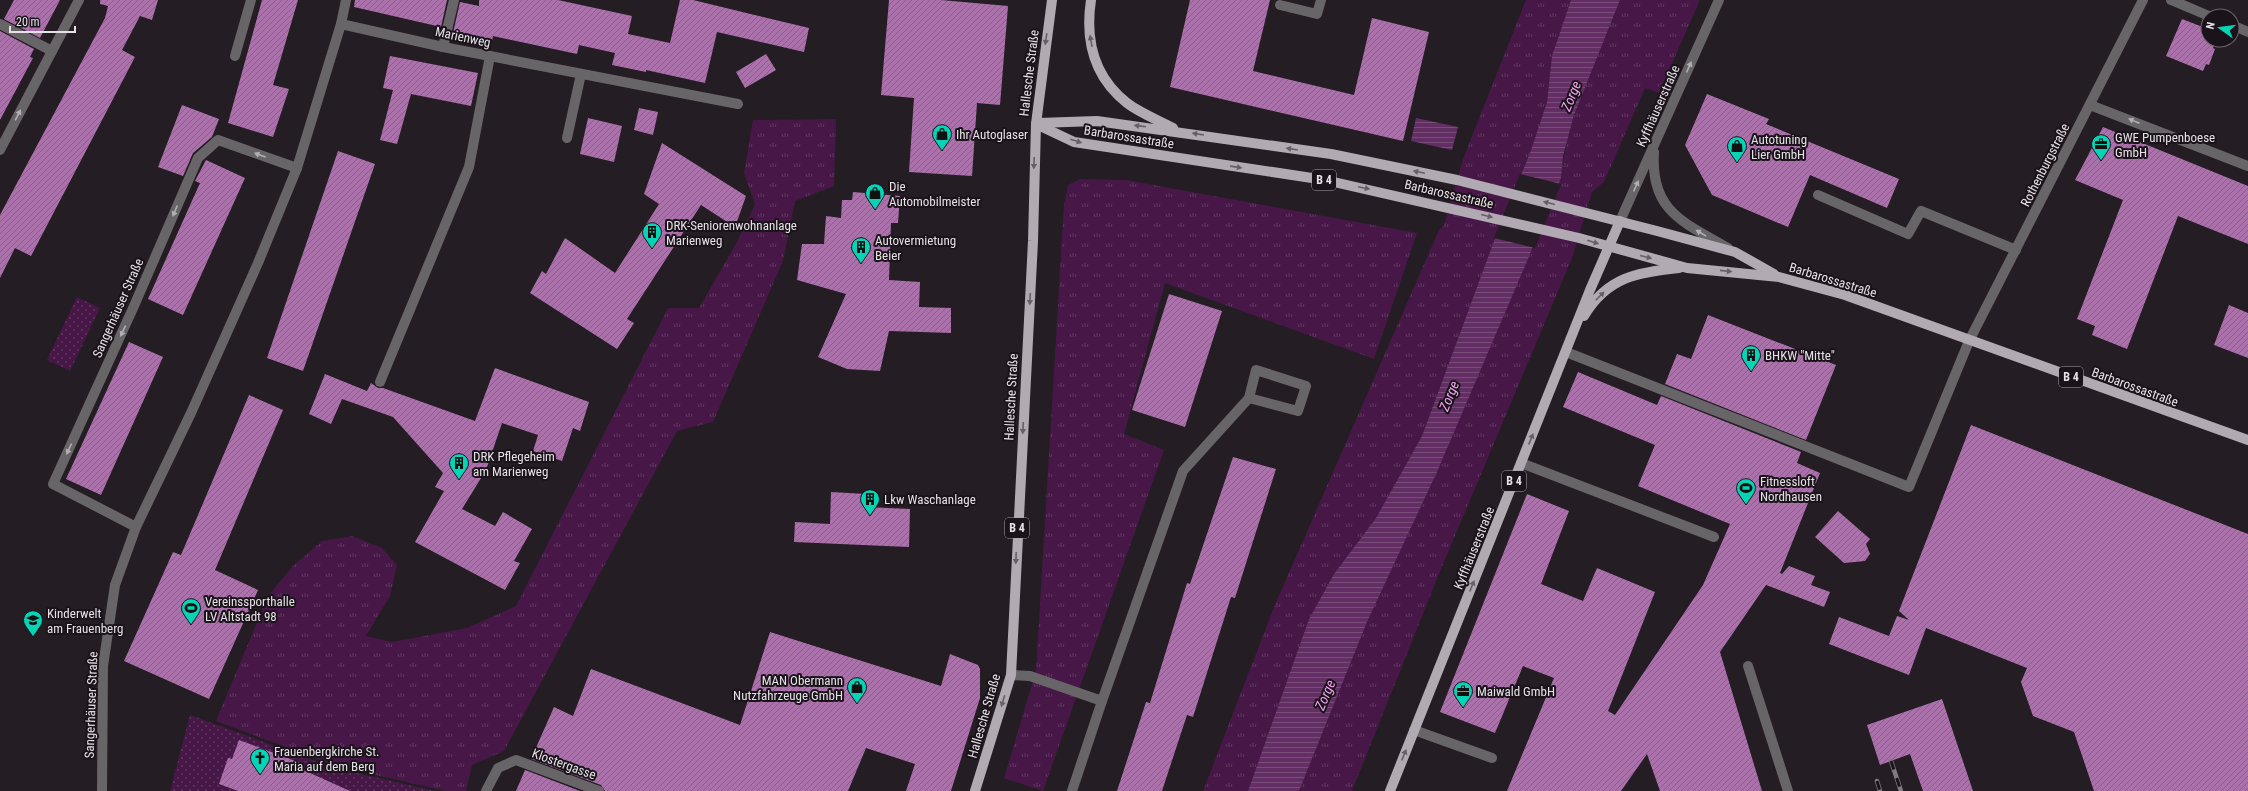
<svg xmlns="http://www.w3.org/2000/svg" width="2248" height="791" viewBox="0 0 2248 791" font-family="'Roboto Condensed',sans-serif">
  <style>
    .grass { fill: url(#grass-tufts) }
    .park { fill: url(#park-dots) }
    .water { fill: url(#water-rules) }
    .pier { fill: #241d24 }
    .building { fill: url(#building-hatch) }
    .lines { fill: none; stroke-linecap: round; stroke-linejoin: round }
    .minor { stroke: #686568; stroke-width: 10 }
    .major { stroke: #b2aab2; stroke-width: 10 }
    .rail-casing { stroke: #817b81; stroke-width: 4.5 }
    .rail { stroke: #1a141a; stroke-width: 3; stroke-dasharray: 9; stroke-linecap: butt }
    .oneway { fill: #665f66 }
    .oneway2 { fill: #b4afb4 }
    .labels { text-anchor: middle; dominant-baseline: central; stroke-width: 4; stroke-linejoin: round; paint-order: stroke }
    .shield { fill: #1a141a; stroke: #a9a4a9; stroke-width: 1 }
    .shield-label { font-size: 12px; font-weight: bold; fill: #e6e1e6 }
    .street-label { font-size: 13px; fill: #e6e1e6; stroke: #1a141a }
    .poi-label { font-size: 13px; fill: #e6e1e6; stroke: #1a141a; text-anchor: start }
    .water-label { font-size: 14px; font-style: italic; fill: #f2a2f1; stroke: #1a141a }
  </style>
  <defs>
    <pattern id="grass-tufts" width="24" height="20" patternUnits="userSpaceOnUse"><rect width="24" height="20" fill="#461747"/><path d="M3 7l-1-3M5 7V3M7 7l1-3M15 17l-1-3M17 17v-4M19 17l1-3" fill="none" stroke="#613862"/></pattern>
    <pattern id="park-dots" width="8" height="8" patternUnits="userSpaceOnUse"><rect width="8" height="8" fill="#461747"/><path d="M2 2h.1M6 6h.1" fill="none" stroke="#613862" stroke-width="1.8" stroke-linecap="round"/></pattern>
    <pattern id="water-rules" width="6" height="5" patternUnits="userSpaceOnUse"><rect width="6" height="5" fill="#632e64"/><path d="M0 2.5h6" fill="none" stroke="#794c7a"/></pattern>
    <pattern id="building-hatch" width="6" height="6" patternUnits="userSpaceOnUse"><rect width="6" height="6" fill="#ab71ab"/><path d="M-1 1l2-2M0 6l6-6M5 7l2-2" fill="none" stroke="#876187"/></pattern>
  </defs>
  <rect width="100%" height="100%" fill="#241d24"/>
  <!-- grass -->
  <g class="grass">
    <path d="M1526,0H1571L1552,56L1547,102L1530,153L1494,241L1422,436L1376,518L1334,574L1309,619L1248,791H1203L1274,607L1439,230L1444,225L1463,159Z"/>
    <path d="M1620,0H1700L1659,93L1645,88L1604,182L1592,192L1572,258L1441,569L1352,791H1299L1367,622L1437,472L1561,178C1566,118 1598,56 1620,0Z"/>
    <path d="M836,119L834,186L795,201L783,261L713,422L677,431L504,751L472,765L466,791H446L336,766L216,721L268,596L293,566L322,541L352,536L382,548L397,565L390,596L366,636L392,642L467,628L516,606L668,308H699L737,242L755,204L744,173L753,120Z"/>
    <path d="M1080,179L1126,180L1417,233L1374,359L1165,283L1124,434L1164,450L1043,791L1004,778L1036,671L1064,204L1068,185Z"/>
  </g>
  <!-- park -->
  <g class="park">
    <path d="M77,297L100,308L70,371L47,360Z"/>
    <path d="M190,715L335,768L435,791H170Z"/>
  </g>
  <!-- water -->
  <g class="water">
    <path d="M1571,0H1620L1574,115L1563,156L1561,178L1530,254L1437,472L1367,622L1299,791H1248L1309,619L1334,574L1376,518L1422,436L1494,241L1530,153L1547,102L1552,56Z"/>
    <path d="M1416,118L1458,127L1452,150L1411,141Z"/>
  </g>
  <!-- pier -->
  <path class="pier" d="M1520,174L1561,184L1535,248L1494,238Z"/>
  <!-- building -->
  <g class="building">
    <path d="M14,0H60L40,38L4,19Z"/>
    <path d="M100,0H158L152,20L140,16L122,50L135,57L31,256L15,248L0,278V215L105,18L108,6L100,4Z"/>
    <path d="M262,0H298L273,85L289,89L273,137L228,123Z"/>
    <path d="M355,0H447L441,27L354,7Z"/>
    <path d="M479,0H558L632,16L628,34L670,43L680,0H693L809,28L804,52L717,32L705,83L646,70V72L612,65L615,53L579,45L577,54L493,36L492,41L453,33L460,2L479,6Z"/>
    <path d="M889,0H941L1008,6L1000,105L977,103L972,176L909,172L914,98L881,95Z"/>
    <path d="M1190,0H1270L1253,71L1354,95L1372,18L1429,32L1403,141L1170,87Z"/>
    <path d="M2182,19L2208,29V40H2216L2213,48L2215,49L2209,65L2206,64L2203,71L2166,56Z"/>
    <path d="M0,31L34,49L30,57L33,58L0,120Z"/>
    <path d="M766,54L776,70L745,88L736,72Z"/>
    <path d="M390,56L478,73L471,106L411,94L397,144L380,140L393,90L383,88Z"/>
    <path d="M1707,94L1769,119L1766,124L1899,179L1887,208L1810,175L1788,227L1712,195L1685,145Z"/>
    <path d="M182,105L219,119L212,137L193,153L183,176L158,167Z"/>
    <path d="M639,108L658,112L653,135L634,130Z"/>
    <path d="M588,118L622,126L614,162L580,154Z"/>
    <path d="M2103,127L2248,186V244L2178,216L2127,349L2092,335L2095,326L2077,319L2123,200L2075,180Z"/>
    <path d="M662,143L746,196L735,227L701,205L627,319L634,323L617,349L530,293L542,271L546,274L565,238L615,273L659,204L644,194Z"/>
    <path d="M338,151L375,164L303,371L267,358Z"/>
    <path d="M206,160L245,178L183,315L148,299L200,183L195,181Z"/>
    <path d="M853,192L900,196L898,223H891L889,280L920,282L919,307L951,308V333L889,331L880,371L847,369L818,357L846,294L797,280L802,244H824L826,216L841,218L842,200H852Z"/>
    <path d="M1169,294L1222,311L1185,427L1132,410Z"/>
    <path d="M2229,305L2248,313V358L2214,345Z"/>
    <path d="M1708,315L1836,365L1806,440L1665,384L1677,354L1691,359Z"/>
    <path d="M129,342L163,357L101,495L66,479Z"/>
    <path d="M495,368L589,402L580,431L573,428L562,461L533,451L538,435L502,423L486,470L462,509L495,526L503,512L532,529L514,561L520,563L505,590L415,542L444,491L435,487L443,473L393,417L342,399L331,424L309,414L325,374L367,391L371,383L378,388H383L475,421Z"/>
    <path d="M1578,372L1657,405L1661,396L1801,452L1797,463L1820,473L1780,573L1782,574L1789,566L1815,576L1811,585L1830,592L1824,607L1766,585L1720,652L1762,791H1660L1647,754L1621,791H1507L1554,678L1523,666L1495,733L1440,712L1527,494L1569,511L1541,584L1583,601L1597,568L1655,592L1608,711L1615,715L1703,585L1730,524L1638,486L1655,445L1563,407Z"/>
    <path d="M249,395L283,410L215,570L258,590L209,699L124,661L173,552L181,555Z"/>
    <path d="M1971,425L2248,534V791H2094L2074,732L2033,716L2021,682L2027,668L1926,628L1909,675L1829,644L1839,617L1889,636L1897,616L1909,620L1899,611Z"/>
    <path d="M1233,457L1276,469L1235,598L1231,597L1193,717L1187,715L1162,791H1117L1146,702L1150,703L1187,583L1190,584Z"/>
    <path d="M831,492L866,494V507L910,509L909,547L794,542L795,522L830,524Z"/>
    <path d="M1838,511L1870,539L1866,544L1870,554L1865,561L1844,563L1815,537Z"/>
    <path d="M770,632L941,686L950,654L978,665L980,669V698L951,791H906L915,764L866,748L848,791H605L601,785L531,759L554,707L573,716L591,669L740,725Z"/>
    <path d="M1942,699L1973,791H1923L1910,754L1880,765L1867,725Z"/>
    <path d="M239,740L301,763L299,768L350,791H238L219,784L228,758L232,759Z"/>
    <path d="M525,770L580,791H516Z"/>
  </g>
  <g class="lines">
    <!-- minor -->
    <g class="minor">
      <path d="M2171,0L2209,16"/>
      <path d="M1280,5L1317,14L1321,0"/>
      <path d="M0,24L52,51"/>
      <path d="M341,24L443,47L738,104"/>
      <path d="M2232,25L2248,32"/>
      <path d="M443,47L454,0"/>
      <path d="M235,56L251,0"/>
      <path d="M2090,105L2248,166"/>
      <path d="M567,138L581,74"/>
      <path d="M0,150L79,0"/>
      <path d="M1654,152C1650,211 1683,222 1728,248"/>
      <path d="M1818,195L1908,234L1921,211L2016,250"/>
      <path d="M1620,221L1719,0"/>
      <path d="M1566,352L1909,487L1969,341L2143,0"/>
      <path d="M380,382L469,167L490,56"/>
      <path d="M1521,463L1714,537"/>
      <path d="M136,527L53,484L134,306L198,158L218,140L297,168"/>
      <path d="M1748,666L1788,791"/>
      <path d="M1011,675L1030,676L1102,701L1183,471L1249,398L1298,411L1306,386L1256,370L1249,398"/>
      <path d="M1414,730L1492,758"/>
      <path d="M102,791L103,666L115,585L136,527L191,413L258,263L297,168L341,24L346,0"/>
      <path d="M486,791L498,768L516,760L599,791"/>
      <path d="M1072,791L1102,701"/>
    </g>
    <!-- major -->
    <g class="major">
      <path d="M1091,0C1085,40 1094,77 1127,103C1140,113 1158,120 1173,128"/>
      <path d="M1038,123L1097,121L1331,154L1457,180L1657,231L1735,252L1774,274"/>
      <path d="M1036,124L1074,142L1325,180L1579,238L1687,268L1779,277L1845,295L2248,440"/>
      <path d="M1584,316C1607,277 1638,272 1679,268"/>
      <path d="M975,791L1011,675L1033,241L1036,124L1052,0"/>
      <path d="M1390,791L1590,290L1620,221"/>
    </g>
    <!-- rail casing -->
    <g class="rail-casing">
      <g id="rail">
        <path d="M1891,761L1901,791"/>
        <path d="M1877,781L1880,791"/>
      </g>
    </g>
    <!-- rail -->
    <use href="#rail" class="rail"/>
  </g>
  <!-- one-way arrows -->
  <defs><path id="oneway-solid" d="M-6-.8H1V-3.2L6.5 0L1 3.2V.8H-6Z"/></defs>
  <g class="oneway">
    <use href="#oneway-solid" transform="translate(1046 39) rotate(98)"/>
    <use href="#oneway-solid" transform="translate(1091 41) rotate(-100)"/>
    <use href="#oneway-solid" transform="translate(1140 126) rotate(-173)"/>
    <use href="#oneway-solid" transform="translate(1198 134) rotate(-171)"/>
    <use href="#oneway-solid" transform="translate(1076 141) rotate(17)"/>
    <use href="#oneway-solid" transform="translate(1292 149) rotate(-171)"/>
    <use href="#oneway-solid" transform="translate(1034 163) rotate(92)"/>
    <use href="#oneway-solid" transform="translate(1236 167) rotate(8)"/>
    <use href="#oneway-solid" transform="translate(1419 172) rotate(-168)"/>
    <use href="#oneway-solid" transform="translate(1364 188) rotate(12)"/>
    <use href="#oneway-solid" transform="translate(1549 203) rotate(-166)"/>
    <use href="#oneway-solid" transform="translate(1487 216) rotate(14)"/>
    <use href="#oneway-solid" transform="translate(1593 242) rotate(17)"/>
    <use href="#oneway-solid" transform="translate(1646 257) rotate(14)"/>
    <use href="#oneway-solid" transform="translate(1726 271) rotate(6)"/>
    <use href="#oneway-solid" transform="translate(1600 296) rotate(-45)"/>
    <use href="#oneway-solid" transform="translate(1030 299) rotate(93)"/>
    <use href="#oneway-solid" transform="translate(1023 428) rotate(93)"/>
    <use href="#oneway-solid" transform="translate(1531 439) rotate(-68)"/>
    <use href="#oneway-solid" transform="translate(1016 558) rotate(92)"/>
    <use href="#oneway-solid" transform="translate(1472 586) rotate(-68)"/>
    <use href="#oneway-solid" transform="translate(1003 701) rotate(107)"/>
    <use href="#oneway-solid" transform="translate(1404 755) rotate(-68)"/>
  </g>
  <g class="oneway2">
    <use href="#oneway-solid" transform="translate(1689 67) rotate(-66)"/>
    <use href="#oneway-solid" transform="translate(18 115) rotate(-62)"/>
    <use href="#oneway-solid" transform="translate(2134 121) rotate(-158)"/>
    <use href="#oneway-solid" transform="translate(260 155) rotate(-160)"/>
    <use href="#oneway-solid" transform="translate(1636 186) rotate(-66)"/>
    <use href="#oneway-solid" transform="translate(175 211) rotate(113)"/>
    <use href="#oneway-solid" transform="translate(1701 233) rotate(-149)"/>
    <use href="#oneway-solid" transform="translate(123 331) rotate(115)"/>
    <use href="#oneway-solid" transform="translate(69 449) rotate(115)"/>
  </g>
  <!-- icons -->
  <defs>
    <g id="shop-pin" transform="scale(1)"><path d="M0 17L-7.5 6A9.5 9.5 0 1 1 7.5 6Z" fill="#05d5b6" stroke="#1a141a"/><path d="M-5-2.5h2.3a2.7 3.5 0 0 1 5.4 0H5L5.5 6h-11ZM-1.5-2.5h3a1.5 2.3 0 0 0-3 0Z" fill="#111"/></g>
    <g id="office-pin" transform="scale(1)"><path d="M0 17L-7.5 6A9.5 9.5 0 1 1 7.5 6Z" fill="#05d5b6" stroke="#1a141a"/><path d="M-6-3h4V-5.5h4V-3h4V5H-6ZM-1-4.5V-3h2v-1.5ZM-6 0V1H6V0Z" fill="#111"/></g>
    <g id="building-pin" transform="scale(1)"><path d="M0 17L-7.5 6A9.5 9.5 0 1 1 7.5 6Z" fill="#05d5b6" stroke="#1a141a"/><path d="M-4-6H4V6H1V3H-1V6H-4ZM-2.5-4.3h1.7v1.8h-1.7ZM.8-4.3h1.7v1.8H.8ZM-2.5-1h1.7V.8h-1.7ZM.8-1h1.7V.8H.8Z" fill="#111"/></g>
    <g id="stadium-pin" transform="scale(1)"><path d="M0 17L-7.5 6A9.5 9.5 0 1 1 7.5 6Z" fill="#05d5b6" stroke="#1a141a"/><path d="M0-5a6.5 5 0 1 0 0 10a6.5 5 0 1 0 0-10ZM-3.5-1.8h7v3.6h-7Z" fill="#111"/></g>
    <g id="school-pin" transform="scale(1)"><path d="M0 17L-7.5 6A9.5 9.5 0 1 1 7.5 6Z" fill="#05d5b6" stroke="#1a141a"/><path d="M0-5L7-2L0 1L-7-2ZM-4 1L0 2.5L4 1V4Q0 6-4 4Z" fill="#111"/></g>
    <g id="church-pin" transform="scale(1)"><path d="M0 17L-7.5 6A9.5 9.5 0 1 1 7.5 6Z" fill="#05d5b6" stroke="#1a141a"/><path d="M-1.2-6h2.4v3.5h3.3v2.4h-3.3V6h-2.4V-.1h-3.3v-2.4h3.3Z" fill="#111"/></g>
  </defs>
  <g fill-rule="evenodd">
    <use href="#shop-pin" x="942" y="134"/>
    <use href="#office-pin" x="2101" y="144"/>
    <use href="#shop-pin" x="1737" y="146"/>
    <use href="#shop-pin" x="875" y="193"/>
    <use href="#building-pin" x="652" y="232"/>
    <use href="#building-pin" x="861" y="247"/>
    <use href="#building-pin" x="1751" y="355"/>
    <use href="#building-pin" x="459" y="463"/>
    <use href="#stadium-pin" x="1746" y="488"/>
    <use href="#building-pin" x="870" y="499"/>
    <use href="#stadium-pin" x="191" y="608"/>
    <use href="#school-pin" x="33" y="620"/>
    <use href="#shop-pin" x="857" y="687"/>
    <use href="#office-pin" x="1463" y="691"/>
    <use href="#church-pin" x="260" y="758"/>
  </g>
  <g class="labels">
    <!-- shield labels -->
    <g class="shield">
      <rect x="1312" y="170" width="24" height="20" rx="3"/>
      <rect x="2059" y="367" width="24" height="20" rx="3"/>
      <rect x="1502" y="471" width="24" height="20" rx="3"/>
      <rect x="1005" y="518" width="24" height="20" rx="3"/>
    </g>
    <g class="shield-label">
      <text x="1324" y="180">B 4</text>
      <text x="2071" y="377">B 4</text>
      <text x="1514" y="481">B 4</text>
      <text x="1017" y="528">B 4</text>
    </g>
    <!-- street labels -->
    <g class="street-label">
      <text transform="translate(463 37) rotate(12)">Marienweg</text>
      <text transform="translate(1029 73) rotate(-83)">Hallesche Straße</text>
      <text transform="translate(1658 106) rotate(-66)">Kyffhäuserstraße</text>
      <text transform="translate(1129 137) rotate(9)">Barbarossastraße</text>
      <text transform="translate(2045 165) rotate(-63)">Rothenburgstraße</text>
      <text transform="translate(1449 194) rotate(13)">Barbarossastraße</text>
      <text transform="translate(1833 280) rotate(17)">Barbarossastraße</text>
      <text transform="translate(118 308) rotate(-66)">Sangerhäuser Straße</text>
      <text transform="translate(2135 387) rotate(20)">Barbarossastraße</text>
      <text transform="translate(1011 397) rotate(-87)">Hallesche Straße</text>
      <text transform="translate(1474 548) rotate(-68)">Kyffhäuserstraße</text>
      <text transform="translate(91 705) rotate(-88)">Sangerhäuser Straße</text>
      <text transform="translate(984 716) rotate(-74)">Hallesche Straße</text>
      <text transform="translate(564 764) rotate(20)">Klostergasse</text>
    </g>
    <!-- poi labels -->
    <g class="poi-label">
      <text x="956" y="134">Ihr Autoglaser</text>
      <text x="2115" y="137">GWE Pumpenboese<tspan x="2115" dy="15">GmbH</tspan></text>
      <text x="1751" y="139">Autotuning<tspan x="1751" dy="15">Lier GmbH</tspan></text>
      <text x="889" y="186">Die<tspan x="889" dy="15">Automobilmeister</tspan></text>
      <text x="666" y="225">DRK-Seniorenwohnanlage<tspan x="666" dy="15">Marienweg</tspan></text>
      <text x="875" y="240">Autovermietung<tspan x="875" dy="15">Beier</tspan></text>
      <text x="1765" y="355">BHKW "Mitte"</text>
      <text x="473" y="456">DRK Pflegeheim<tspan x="473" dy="15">am Marienweg</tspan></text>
      <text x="1760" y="481">Fitnessloft<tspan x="1760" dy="15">Nordhausen</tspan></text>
      <text x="884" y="499">Lkw Waschanlage</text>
      <text x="205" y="601">Vereinssporthalle<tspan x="205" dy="15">LV Altstadt 98</tspan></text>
      <text x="47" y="613">Kinderwelt<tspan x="47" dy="15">am Frauenberg</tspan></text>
      <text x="843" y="680" text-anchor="end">MAN Obermann<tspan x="843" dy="15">Nutzfahrzeuge GmbH</tspan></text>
      <text x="1477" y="691">Maiwald GmbH</text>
      <text x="274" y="751">Frauenbergkirche St.<tspan x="274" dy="15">Maria auf dem Berg</tspan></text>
    </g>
    <!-- water labels -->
    <g class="water-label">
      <text transform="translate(1571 96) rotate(-68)">Zorge</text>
      <text transform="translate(1449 396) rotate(-68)">Zorge</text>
      <text transform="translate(1325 695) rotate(-67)">Zorge</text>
    </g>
  </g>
  <!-- north arrow -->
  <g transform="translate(2220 28) rotate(284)"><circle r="19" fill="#1a141a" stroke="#6c666c"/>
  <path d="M0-3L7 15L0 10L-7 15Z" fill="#05d5b6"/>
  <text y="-6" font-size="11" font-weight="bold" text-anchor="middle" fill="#e6e1e6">N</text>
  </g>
  <!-- scale -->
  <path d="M10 26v6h65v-6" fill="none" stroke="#e6e1e6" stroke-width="2"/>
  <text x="16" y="26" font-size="12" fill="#e6e1e6" stroke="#1a141a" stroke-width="3" paint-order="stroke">20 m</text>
</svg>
